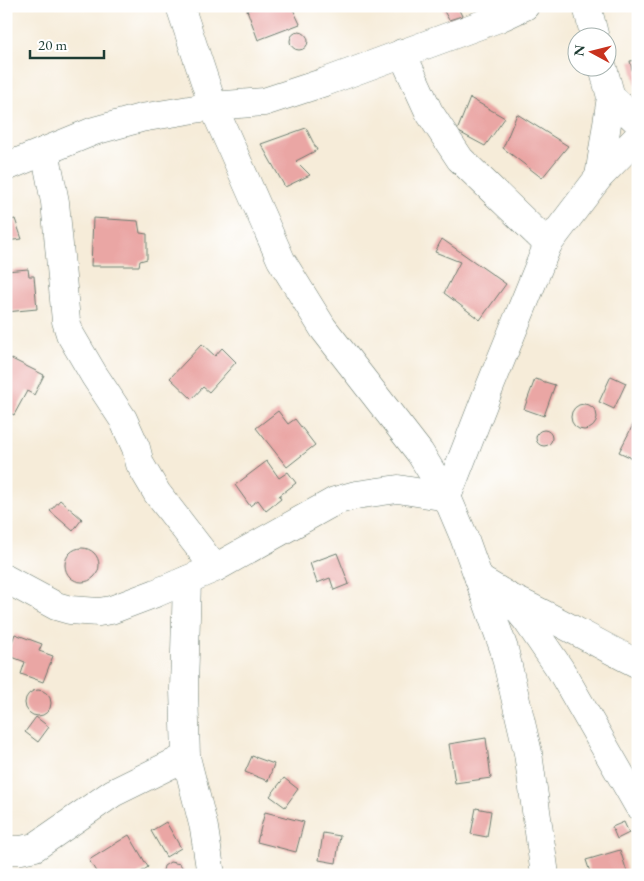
<svg xmlns="http://www.w3.org/2000/svg" width="644" height="881" viewBox="0 0 644 881" font-family="'EB Garamond',serif">
  <style>
    .building { fill: #eaa6a4 }
    .lines { fill: none; stroke-linecap: round; stroke-linejoin: round }
    .minor-casing { stroke: #6a7a6e; stroke-width: 29 }
    .minor { stroke: #fff; stroke-width: 28 }
  </style>
  <rect width="100%" height="100%" fill="#fff"/>
  <filter id="ink" filterUnits="userSpaceOnUse"><feTurbulence type="fractalNoise" baseFrequency=".02" numOctaves="2"/><feDisplacementMap in="SourceGraphic" scale="10" xChannelSelector="R" yChannelSelector="G"/><feConvolveMatrix kernelMatrix="1 2 1 2 8 2 1 2 1" color-interpolation-filters="sRGB"/></filter>
  <filter id="wash" filterUnits="userSpaceOnUse"><feTurbulence type="fractalNoise" baseFrequency=".0096" numOctaves="4" result="noise"/><feDisplacementMap in="SourceGraphic" scale="20" xChannelSelector="R" yChannelSelector="G"/><feGaussianBlur stdDeviation="1.12" result="paint"/><feColorMatrix in="noise" values="0 0 0 0 0 0 0 0 0 0 0 0 0 0 0 0 0 1.4 0 .05"/><feComposite in="paint" operator="in"/></filter>
  <g filter="url(#wash)">
    <rect width="100%" height="100%" fill="#f6ecd9"/>
    <g id="blocks">
      <!-- building -->
      <g class="building">
        <path d="M259,6H285L286,9L292,7L300,24L258,40L247,10Z"/>
        <path d="M441,6H457L462,16L449,20Z"/>
        <circle cx="299" cy="41" r="9"/>
        <path d="M638,60V89H637L630,61Z"/>
        <path d="M470,98L505,118L485,146L457,131Z"/>
        <path d="M517,114L568,146L542,178L503,148Z"/>
        <path d="M306,128L317,150L296,161L310,175L285,187L261,144Z"/>
        <path d="M93,218L138,221L140,233L147,234V259L140,261L139,266H91Z"/>
        <path d="M15,219L22,239L6,241V221Z"/>
        <path d="M442,239L506,284L480,320L444,293L460,262L435,252Z"/>
        <path d="M28,269L29,276H34L37,309L6,312V271Z"/>
        <path d="M202,344L215,356L222,348L236,362L209,392L203,387L192,399L170,378Z"/>
        <path d="M6,356L44,375L34,395L27,391L14,415L6,411Z"/>
        <path d="M611,376L626,383L614,409L599,402Z"/>
        <path d="M535,379L555,385L544,416L524,409Z"/>
        <circle cx="584" cy="417" r="13"/>
        <path d="M278,411L288,424L295,419L315,445L287,467L256,428Z"/>
        <path d="M634,423L638,425V461L619,452Z"/>
        <circle cx="544" cy="438" r="8"/>
        <path d="M267,461L279,478L288,472L296,483L279,496L281,499L266,511L258,500L250,506L235,485Z"/>
        <path d="M60,500L82,519L73,531L50,511Z"/>
        <circle cx="82" cy="565" r="17"/>
        <path d="M337,553L349,584L334,590L330,578L317,583L310,563Z"/>
        <path d="M15,634L42,644L39,651L53,656L43,682L21,674L25,662L7,655Z"/>
        <circle cx="38" cy="703" r="13"/>
        <path d="M36,717L49,727L38,742L25,732Z"/>
        <path d="M486,738L491,778L455,783L449,744Z"/>
        <path d="M252,756L274,764L268,781L245,772Z"/>
        <path d="M284,778L298,789L285,807L270,796Z"/>
        <path d="M476,808L491,811L487,837L471,834Z"/>
        <path d="M265,812L304,822L296,852L257,842Z"/>
        <path d="M166,822L181,848L166,857L151,831Z"/>
        <path d="M624,822L629,833L617,839L612,827Z"/>
        <path d="M323,833L340,836L336,863L319,860Z"/>
        <path d="M129,835L148,867L137,875H98L89,860Z"/>
        <path d="M620,850L628,875H591L586,860Z"/>
        <path d="M170,862L180,864L184,870L185,875H162L164,866Z"/>
      </g>
    </g>
  </g>
  <g filter="url(#ink)">
    <use href="#blocks" fill-opacity="0" stroke="#6a7a6e" stroke-width="1"/>
    <g class="lines">
      <!-- minor casing -->
      <g class="minor-casing">
        <g id="minor">
          <path d="M180,6L213,106L281,260L323,328L420,453L447,497L464,537L504,649L528,753L545,875"/>
          <path d="M587,6L595,38"/>
          <path d="M402,53L429,112L460,159L548,244"/>
          <path d="M603,68L611,97L638,122"/>
          <path d="M45,151L55,202L66,321L70,334L94,375L123,419L136,448L140,464L157,493L215,568"/>
          <path d="M6,167L94,131L141,118L213,106L264,102L325,82L499,18L525,6"/>
          <path d="M599,177L611,97"/>
          <path d="M6,579L56,606L70,610L99,612L111,610L156,593L215,568L335,501L356,495L398,489L447,497L489,389L548,244L599,177L638,137"/>
          <path d="M479,579L506,595L528,622L560,669L638,805"/>
          <path d="M187,580L184,689L186,757L204,828L211,875"/>
          <path d="M513,599C556,619 596,643 638,664"/>
          <path d="M6,850H21L35,847L113,793L186,757"/>
        </g>
      </g>
      <!-- minor -->
      <use href="#minor" class="minor"/>
    </g>
  </g>
  <!-- margin -->
  <rect width="644" height="881" fill="none" stroke="#fff" stroke-width="25"/>
  <!-- north arrow -->
  <g transform="translate(592 52) rotate(277)"><circle r="24" fill="#ffffff" stroke="#a5b1ae"/>
  <path d="M0-4L9 19L0 12L-9 19Z" fill="#c8321e"/>
  <text y="-8" font-size="14" font-weight="bold" text-anchor="middle" fill="#1f3d34">N</text>
  </g>
  <!-- scale -->
  <path d="M30 50v8h74v-8" fill="none" stroke="#1f3d34" stroke-width="2.5"/>
  <text x="38" y="50" font-size="15" fill="#1f3d34" stroke="#ffffff" stroke-width="4" paint-order="stroke">20 m</text>
</svg>
